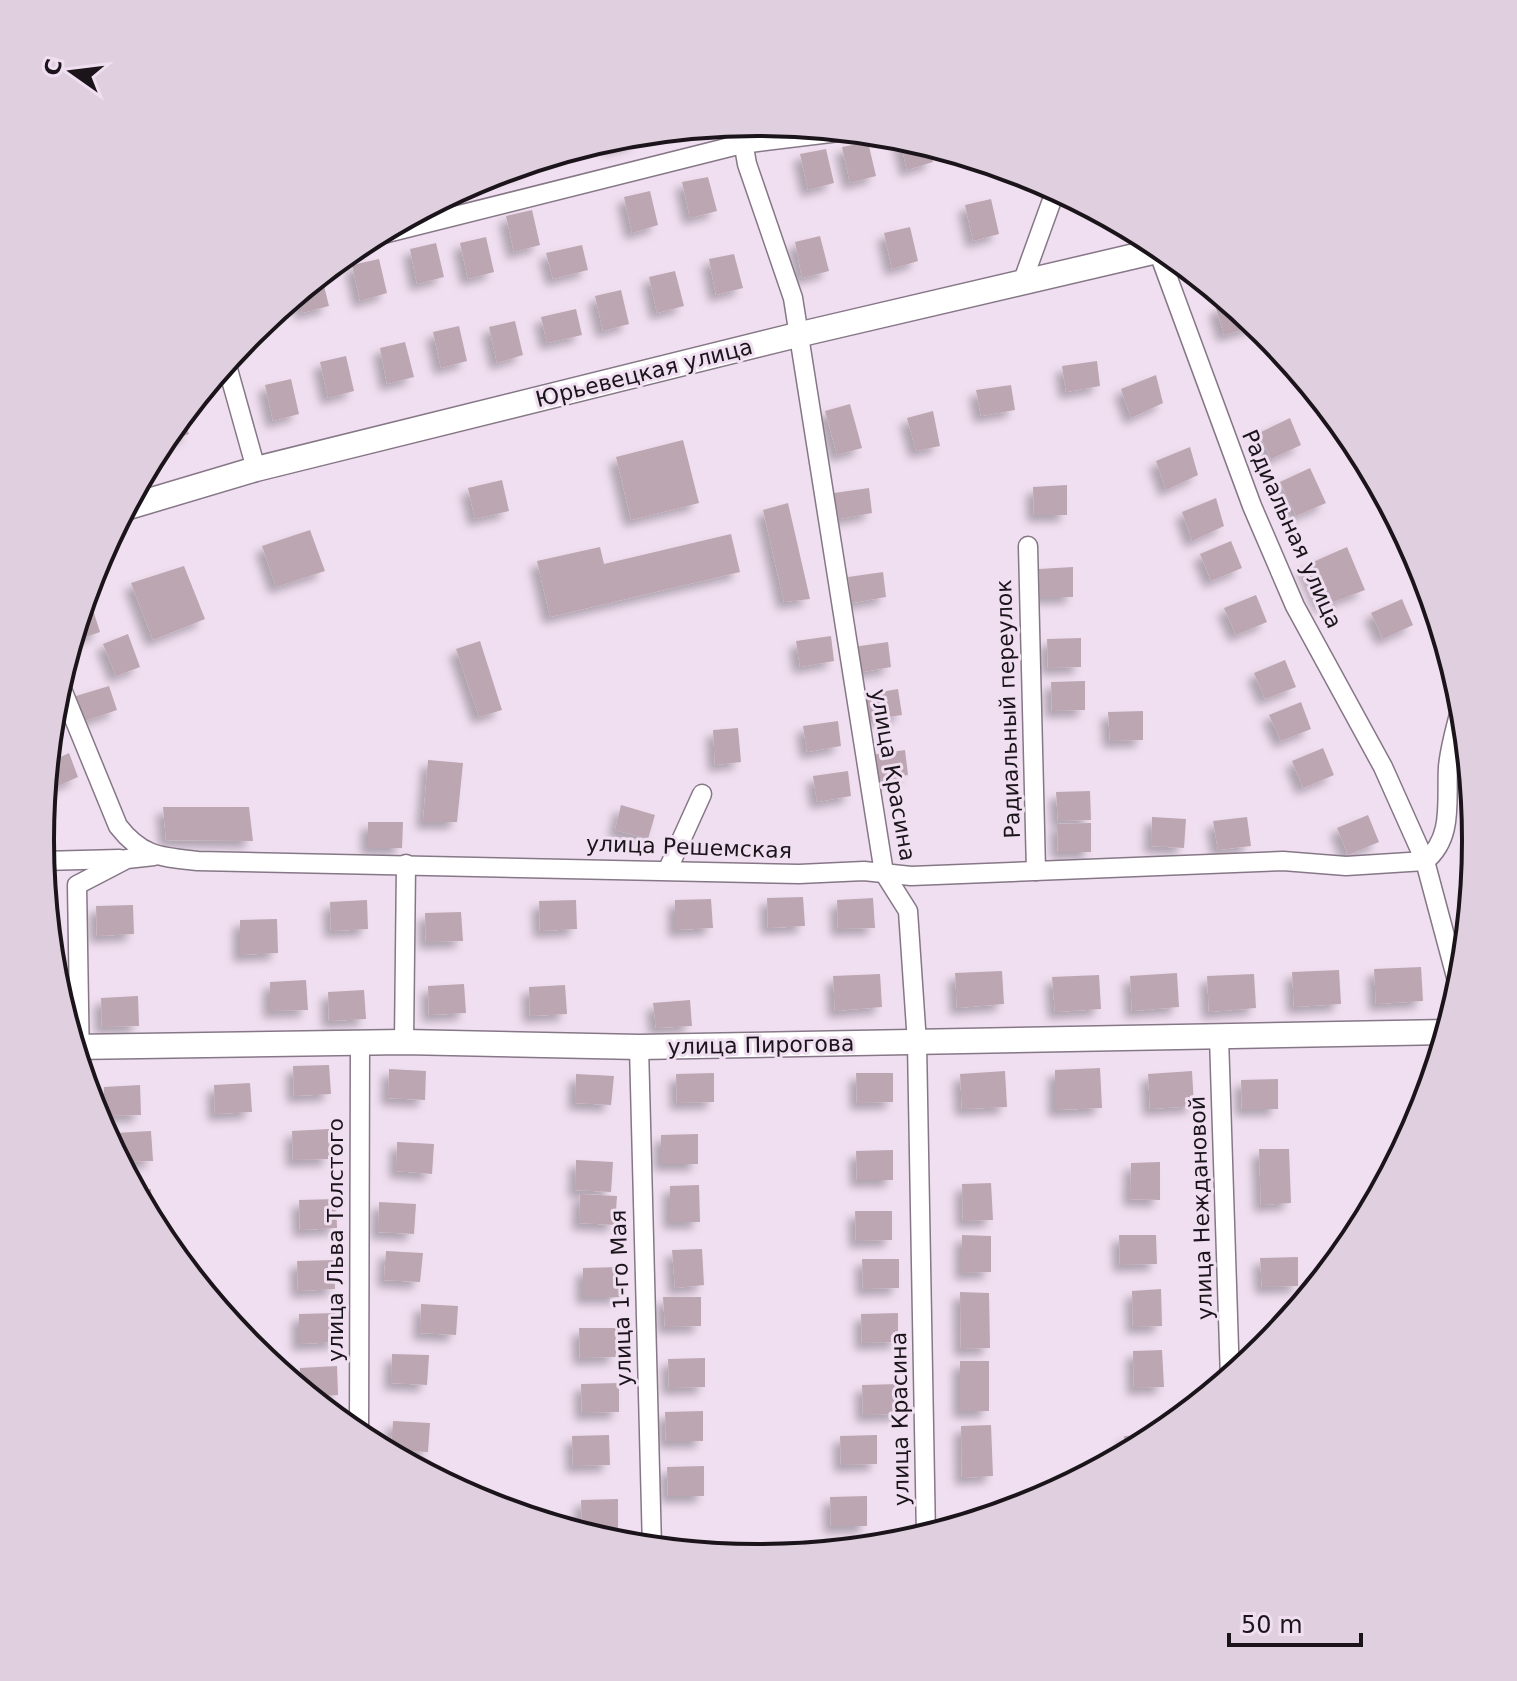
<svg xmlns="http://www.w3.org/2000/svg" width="1517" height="1681" viewBox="0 0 1517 1681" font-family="'DejaVu Sans',sans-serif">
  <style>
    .building { fill: #bca6b2; filter: url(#shadow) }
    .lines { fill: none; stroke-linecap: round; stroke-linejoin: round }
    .street-casing { stroke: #867787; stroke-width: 21 }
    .secondary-casing { stroke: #867787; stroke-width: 27 }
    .street { stroke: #fff; stroke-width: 18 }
    .secondary { stroke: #fff; stroke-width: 24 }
    .labels { text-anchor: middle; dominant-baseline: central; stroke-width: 6; stroke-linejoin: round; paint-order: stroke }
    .street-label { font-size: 22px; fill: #1b151b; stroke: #f0dff0 }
    .rim { fill: none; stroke: #1b151b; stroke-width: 4 }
  </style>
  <defs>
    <filter id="shadow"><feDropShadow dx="-7" dy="7" stdDeviation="4" flood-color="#0004"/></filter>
  </defs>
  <rect width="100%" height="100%" fill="#f0dff0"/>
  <!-- building -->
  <g class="building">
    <path d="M635,134L636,142L610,148L608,139Z"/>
    <path d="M899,136L929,145L933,162L907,170Z"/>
    <path d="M868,142L876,176L850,183L842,147Z"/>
    <path d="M826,149L834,183L808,190L800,154Z"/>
    <path d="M525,164L527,169L500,176L499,172Z"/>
    <path d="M708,177L717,211L690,218L682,182Z"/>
    <path d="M650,191L658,225L632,233L624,197Z"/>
    <path d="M991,199L999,234L973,241L965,205Z"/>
    <path d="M532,210L540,245L514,252L506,216Z"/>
    <path d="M910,227L918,261L892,269L884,233Z"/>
    <path d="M820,236L829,271L802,278L795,242Z"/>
    <path d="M486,237L494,272L468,279L460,243Z"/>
    <path d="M436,243L444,277L417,284L410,249Z"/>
    <path d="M582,245L588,270L553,279L546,253Z"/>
    <path d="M734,254L743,288L716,295L709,259Z"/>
    <path d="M379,259L387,293L360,301L352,265Z"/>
    <path d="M675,271L684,306L657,313L649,277Z"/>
    <path d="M321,274L329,306L302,313L298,293Z"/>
    <path d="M621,290L629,324L603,331L595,296Z"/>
    <path d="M1231,303L1255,323L1256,326L1224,335L1216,308Z"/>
    <path d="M576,309L582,335L547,343L541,317Z"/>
    <path d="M515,321L523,355L497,363L489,327Z"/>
    <path d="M459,326L467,361L441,368L433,332Z"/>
    <path d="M405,342L414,377L387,384L380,348Z"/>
    <path d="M346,356L354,391L328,398L320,362Z"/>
    <path d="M1097,361L1100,386L1066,392L1062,366Z"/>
    <path d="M1156,375L1163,403L1131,418L1121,389Z"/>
    <path d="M291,379L299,414L273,421L265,385Z"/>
    <path d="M1011,385L1015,410L981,416L976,390Z"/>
    <path d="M850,404L862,448L837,455L825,411Z"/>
    <path d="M933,411L940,446L916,451L907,418Z"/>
    <path d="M182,416L189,434L163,444L162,440Z"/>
    <path d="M1290,418L1301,445L1271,459L1259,433Z"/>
    <path d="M683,440L699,503L631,520L616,457Z"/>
    <path d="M1190,447L1198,475L1166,490L1156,461Z"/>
    <path d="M1310,468L1326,503L1296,516L1280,482Z"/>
    <path d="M502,480L509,511L475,519L468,488Z"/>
    <path d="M1067,485V515H1034L1033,487Z"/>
    <path d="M869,488L872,513L839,519L834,493Z"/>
    <path d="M1216,498L1224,526L1192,541L1182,512Z"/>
    <path d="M788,503L810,599L784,602L763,510Z"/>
    <path d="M310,530L325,571L276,587L262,546Z"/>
    <path d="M731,534L740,572L550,617L537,561L600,547L604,564Z"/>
    <path d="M1231,541L1242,568L1211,581L1200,554Z"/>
    <path d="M1347,547L1365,590L1322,606L1304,566Z"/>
    <path d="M184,566L205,619L153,640L131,583Z"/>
    <path d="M1073,567V597H1040L1039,569Z"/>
    <path d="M883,572L886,597L852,603L848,577Z"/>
    <path d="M1256,595L1267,622L1236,635L1224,608Z"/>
    <path d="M1402,599L1413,625L1383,639L1371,613Z"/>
    <path d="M92,607L100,632L71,642L81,611Z"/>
    <path d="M128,634L140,667L116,676L103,644Z"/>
    <path d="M831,636L834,661L800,667L796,641Z"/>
    <path d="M1081,638V667L1048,668L1047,639Z"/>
    <path d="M480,641L502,710L479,717L456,649Z"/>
    <path d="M888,642L891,667L857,673L853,647Z"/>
    <path d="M1285,660L1296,687L1265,699L1254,673Z"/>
    <path d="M1085,681V710L1052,711L1051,682Z"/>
    <path d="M109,686L117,710L85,721L76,696Z"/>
    <path d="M898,689L902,715L868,720L864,695Z"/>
    <path d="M1301,702L1311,729L1281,741L1269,715Z"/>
    <path d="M1143,711V740L1110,741L1108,712Z"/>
    <path d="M838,721L841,746L807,752L803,726Z"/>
    <path d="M738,728L741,762L715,765L713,730Z"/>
    <path d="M1323,748L1334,775L1303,788L1292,761Z"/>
    <path d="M905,750L908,775L874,781L870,755Z"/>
    <path d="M69,753L78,777L47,791L48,763Z"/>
    <path d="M428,760L463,763L457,822H423Z"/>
    <path d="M848,771L851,796L817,802L813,776Z"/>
    <path d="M1090,791L1091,820L1058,821L1056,792Z"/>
    <path d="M621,805L655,815L648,839L615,830Z"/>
    <path d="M163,807H249L253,841L166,840Z"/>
    <path d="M1368,815L1379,842L1348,855L1337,828Z"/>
    <path d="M1152,817L1186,819L1184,848L1151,846Z"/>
    <path d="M1247,817L1251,846L1218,850L1213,821Z"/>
    <path d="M368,822H403L402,848H368Z"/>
    <path d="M1091,823V852H1058L1057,824Z"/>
    <path d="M803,897L805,926L768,928L767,898Z"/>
    <path d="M873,898L875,928L838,929L837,900Z"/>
    <path d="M711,899L713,928L675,930V900Z"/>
    <path d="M367,900L368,929L331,931L330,902Z"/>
    <path d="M576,900L577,929L540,931L539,901Z"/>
    <path d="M133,905L134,934L97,936L96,906Z"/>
    <path d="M461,912L463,941L426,942L425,913Z"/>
    <path d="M277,919L278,953L240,955V920Z"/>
    <path d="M1421,967L1423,1001L1376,1004L1374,969Z"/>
    <path d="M1339,970L1341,1004L1294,1007L1292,972Z"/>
    <path d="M1002,971L1004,1004L957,1008L955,973Z"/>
    <path d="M1177,973L1179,1007L1132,1011L1130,976Z"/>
    <path d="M880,974L882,1007L835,1011L833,976Z"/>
    <path d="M1254,974L1256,1008L1209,1012L1207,976Z"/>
    <path d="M1099,975L1101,1009L1055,1012L1052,977Z"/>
    <path d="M306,980L308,1010L270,1011V982Z"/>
    <path d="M464,984L466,1013L429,1015L428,986Z"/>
    <path d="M565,985L567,1014L530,1016L529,987Z"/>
    <path d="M364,990L366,1019L329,1021L328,992Z"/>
    <path d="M138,996L139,1026L102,1027L101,998Z"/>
    <path d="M690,1000L692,1026L656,1028L653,1003Z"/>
    <path d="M329,1065L331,1094L294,1096L293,1066Z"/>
    <path d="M1100,1068L1102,1108L1055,1110V1070Z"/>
    <path d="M389,1069L426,1071L425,1100L388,1098Z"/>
    <path d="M1005,1071L1007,1107L962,1109L960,1074Z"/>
    <path d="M1192,1071L1194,1106L1150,1109L1148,1074Z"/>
    <path d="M714,1073V1102L677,1103L676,1074Z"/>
    <path d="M856,1073H893V1102L857,1103Z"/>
    <path d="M576,1074L614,1076L611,1105L575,1103Z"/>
    <path d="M1278,1079V1109H1242L1241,1080Z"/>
    <path d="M250,1083L252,1112L215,1114L214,1085Z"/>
    <path d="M140,1085L141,1115L104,1116V1087Z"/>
    <path d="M329,1129L330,1159L293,1160L292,1131Z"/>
    <path d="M151,1131L153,1161L120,1162L116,1154L115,1133Z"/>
    <path d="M698,1134V1164H661V1135Z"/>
    <path d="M397,1142L434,1144L432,1174L396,1171Z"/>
    <path d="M1259,1149H1289L1291,1203L1261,1205Z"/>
    <path d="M893,1150V1180H857L856,1151Z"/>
    <path d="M576,1160L613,1162L611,1192L575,1190Z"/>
    <path d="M1160,1162V1200L1130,1199L1131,1163Z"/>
    <path d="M991,1183L993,1220L963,1221L962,1184Z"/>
    <path d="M699,1185L700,1222H670V1186Z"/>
    <path d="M151,1189L152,1218L150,1219L134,1190Z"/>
    <path d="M580,1194L617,1196L615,1225L579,1223Z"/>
    <path d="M336,1199L337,1228L300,1230L299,1200Z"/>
    <path d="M379,1202L416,1204L414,1234L378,1232Z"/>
    <path d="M855,1211H892V1240L856,1241Z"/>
    <path d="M962,1235L991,1236V1272L962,1273Z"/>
    <path d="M1119,1235H1156L1157,1264L1120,1265Z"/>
    <path d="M702,1249L704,1285L675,1288L672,1250Z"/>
    <path d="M386,1251L423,1253L420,1282L384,1280Z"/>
    <path d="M1298,1257V1286L1262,1287L1260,1258Z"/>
    <path d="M862,1259H899V1288L863,1289Z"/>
    <path d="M334,1260L335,1289L298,1291L297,1261Z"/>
    <path d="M620,1267V1297H583V1268Z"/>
    <path d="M1161,1289L1162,1326L1133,1327L1132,1291Z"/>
    <path d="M960,1292L989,1293L990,1348L961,1349Z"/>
    <path d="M663,1297H701V1326L665,1327Z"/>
    <path d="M421,1304L458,1306L456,1335L420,1333Z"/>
    <path d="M335,1313L337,1342L299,1344V1314Z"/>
    <path d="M898,1313V1342L862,1343L861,1314Z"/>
    <path d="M579,1328H616V1357L580,1358Z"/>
    <path d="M1258,1341L1272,1342L1259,1355Z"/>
    <path d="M1162,1350L1164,1387L1134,1388L1133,1351Z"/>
    <path d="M392,1354L429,1355L427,1385L391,1383Z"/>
    <path d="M705,1358V1387L669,1388L668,1359Z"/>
    <rect x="960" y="1361" width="29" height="50"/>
    <path d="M337,1366L338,1395L309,1397L301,1390L300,1368Z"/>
    <path d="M619,1383V1412L582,1413L581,1384Z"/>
    <path d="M899,1384L900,1414L863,1415L862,1385Z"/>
    <path d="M703,1411V1441H666L665,1412Z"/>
    <path d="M393,1421L430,1423L428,1452L391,1450Z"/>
    <path d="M991,1425L993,1476L962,1478L961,1426Z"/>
    <path d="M609,1435L610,1465L573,1466L572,1436Z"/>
    <path d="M877,1435V1464L841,1465L840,1436Z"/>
    <path d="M1161,1435L1157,1438L1125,1455L1124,1436Z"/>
    <path d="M704,1466V1496H668L667,1467Z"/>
    <path d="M867,1496V1526H831L830,1497Z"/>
    <path d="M618,1499V1529H582L581,1500Z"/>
    <path d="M705,1542V1554L668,1550V1543Z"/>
    <path d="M898,1542V1545L861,1549V1543Z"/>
  </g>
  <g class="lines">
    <!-- street casing -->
    <g class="street-casing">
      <g id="street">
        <path d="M740,124L747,164L793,298L884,873L908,911L917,1043L926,1537"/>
        <path d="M371,237L742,144L847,131"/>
        <path d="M1158,251L1252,506L1295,606L1383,767L1425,861L1460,992"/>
        <path d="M1022,283L1056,189"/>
        <path d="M226,362L256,469"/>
        <path d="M1028,546L1036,871"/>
        <path d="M59,682L118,826C142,857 161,857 198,861L799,874L864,871L911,876L1283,861L1346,866L1425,861"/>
        <path d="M42,861L120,859"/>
        <path d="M1425,861C1454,838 1446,800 1448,767C1450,745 1457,722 1463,700"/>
        <path d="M668,869L702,794"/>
        <path d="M1219,1037L1230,1379"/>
        <path d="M404,1042L406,864"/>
        <path d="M639,1047L652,1548"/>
        <path d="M80,1066L77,885L127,859L154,856"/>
        <path d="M359,1437L360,1042"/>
      </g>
    </g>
    <!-- secondary casing -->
    <g class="secondary-casing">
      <g id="secondary">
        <path d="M125,508L256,469L797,335L1165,249"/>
        <path d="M74,1047L404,1042L639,1047L1448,1032"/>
      </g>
    </g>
    <!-- street -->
    <use href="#street" class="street"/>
    <!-- secondary -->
    <use href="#secondary" class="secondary"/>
  </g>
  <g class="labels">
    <!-- street labels -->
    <g class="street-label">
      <text transform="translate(644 373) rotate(-14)">Юрьевецкая улица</text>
      <text transform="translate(1292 529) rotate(66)">Радиальная улица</text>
      <text transform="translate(1008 709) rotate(-92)">Радиальный переулок</text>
      <text transform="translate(893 775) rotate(80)">улица Красина</text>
      <text transform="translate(689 847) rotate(2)">улица Решемская</text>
      <text transform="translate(761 1045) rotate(-1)">улица Пирогова</text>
      <text transform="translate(1201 1208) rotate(-92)">улица Неждановой</text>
      <text transform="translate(335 1240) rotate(-90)">улица Льва Толстого</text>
      <text transform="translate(621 1298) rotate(-92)">улица 1-го Мая</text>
      <text transform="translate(900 1419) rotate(-91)">улица Красина</text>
    </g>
  </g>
  <!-- crop -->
  <path d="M0 0H1517V1681H0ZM54 840a704 704 0 1 1 1408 0a704 704 0 1 1-1408 0Z" fill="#dfcfdf" fill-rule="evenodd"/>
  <path class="rim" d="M54 840a704 704 0 1 1 1408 0a704 704 0 1 1-1408 0Z"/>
  <!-- north arrow -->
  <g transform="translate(72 72) rotate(284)" stroke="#f0dff0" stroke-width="6" paint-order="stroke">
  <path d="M0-6L14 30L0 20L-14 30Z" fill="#1b151b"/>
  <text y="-12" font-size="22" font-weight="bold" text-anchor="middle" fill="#1b151b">С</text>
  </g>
  <!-- scale -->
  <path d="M1229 1633v12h132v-12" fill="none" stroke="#1b151b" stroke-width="4"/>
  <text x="1241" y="1633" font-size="24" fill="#1b151b" stroke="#f0dff0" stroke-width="6" paint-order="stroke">50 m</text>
</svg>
